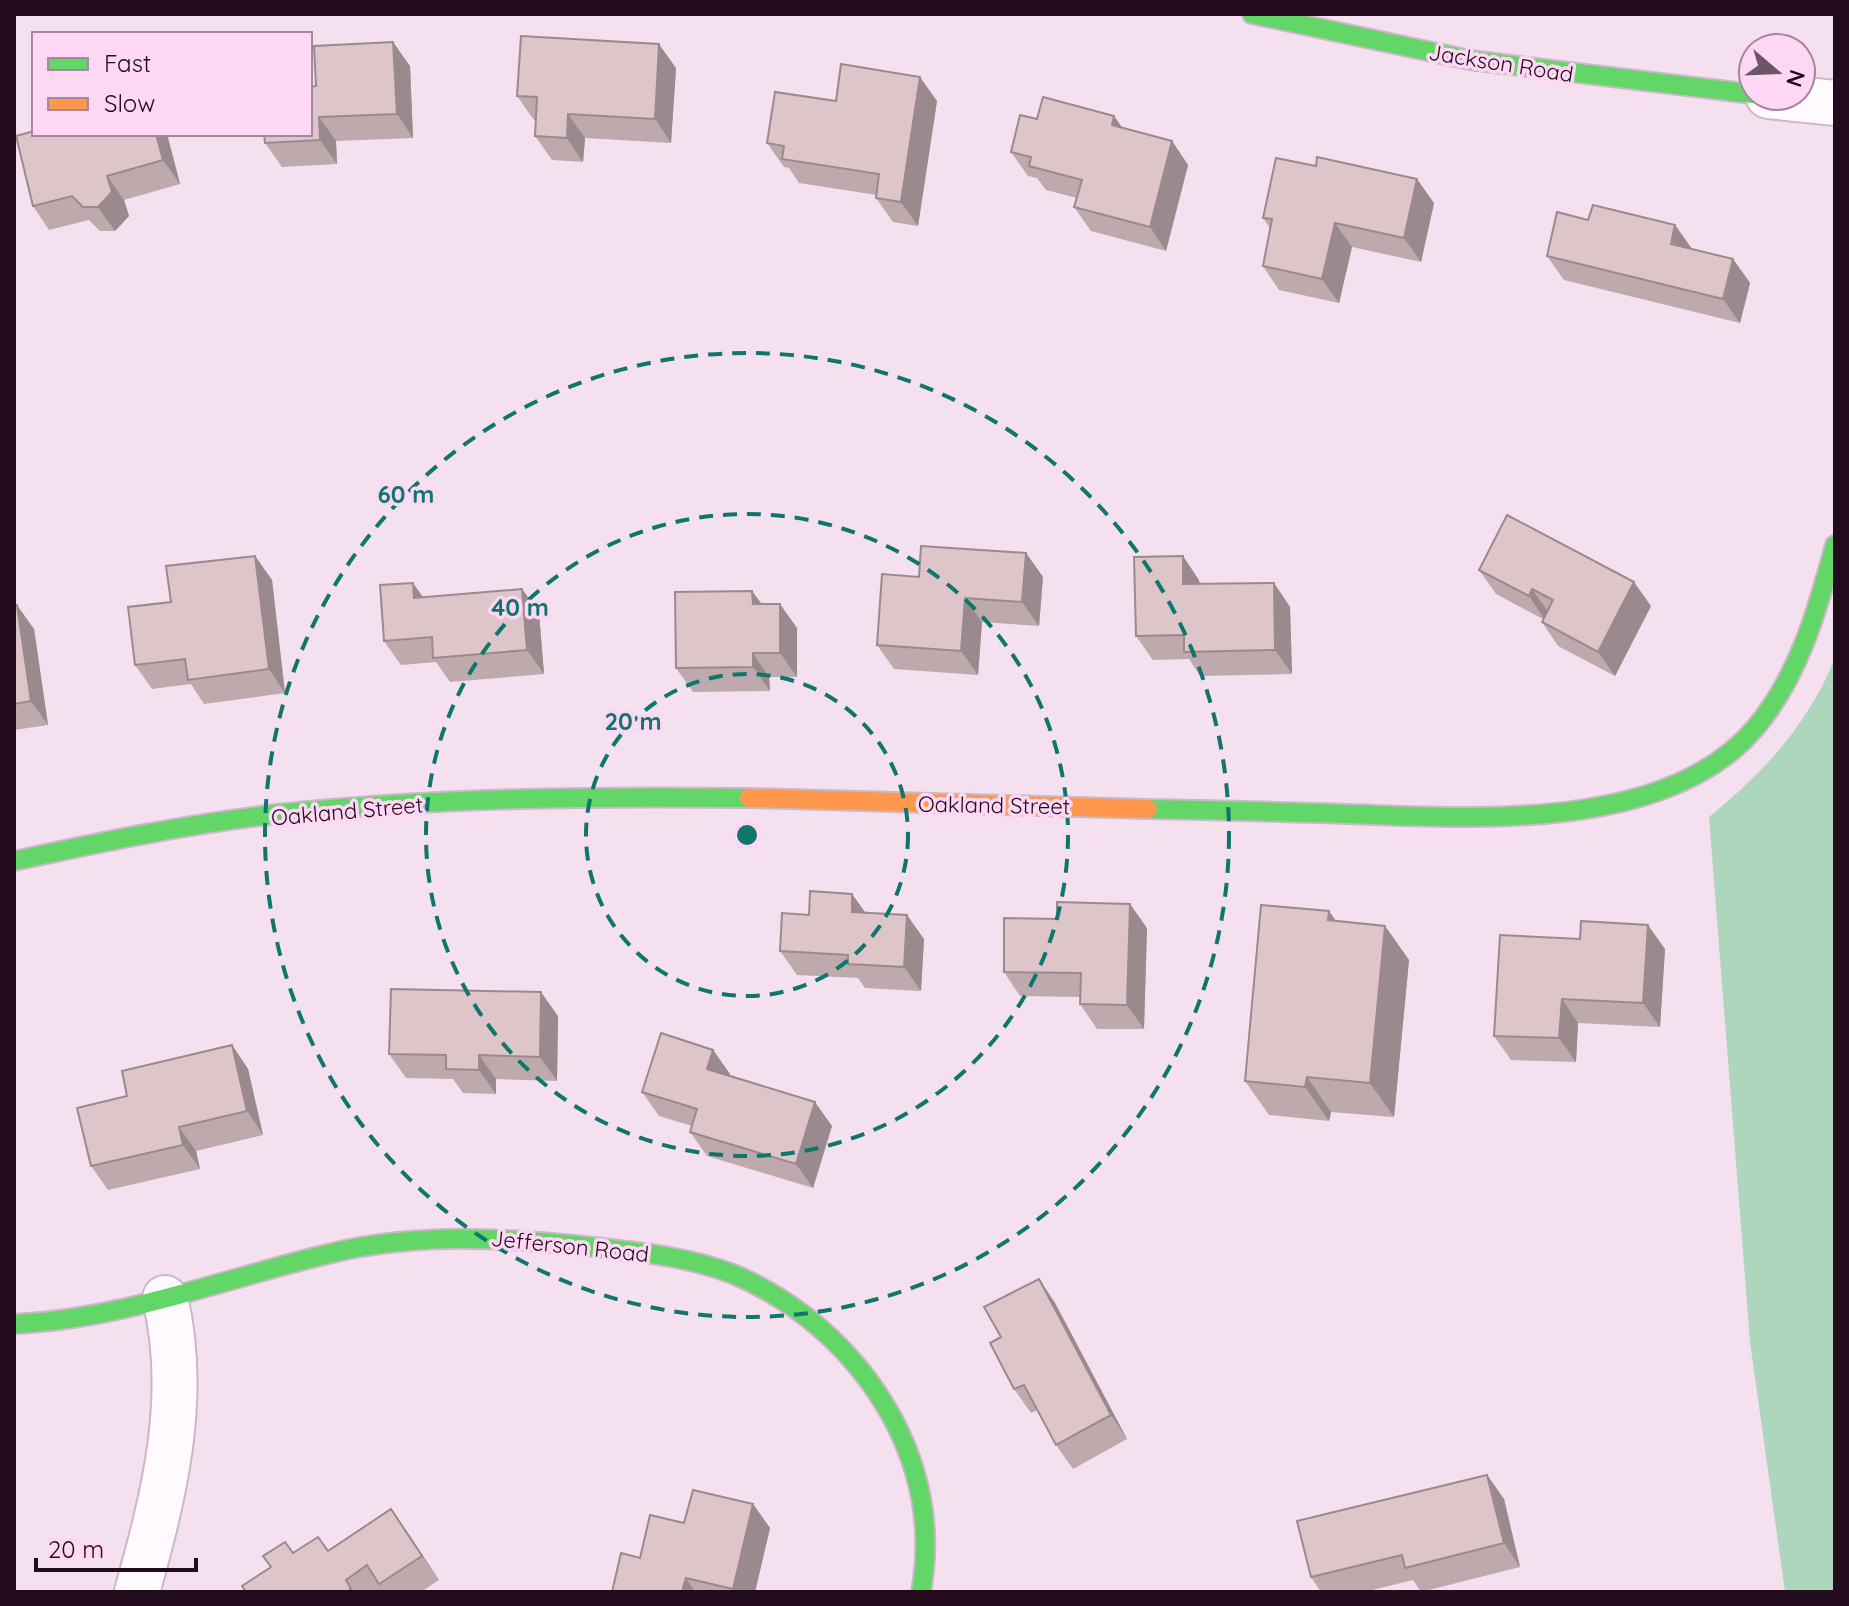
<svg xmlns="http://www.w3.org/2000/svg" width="1849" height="1606" viewBox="0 0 1849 1606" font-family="Quicksand,sans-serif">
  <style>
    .green { fill: #aed6bd }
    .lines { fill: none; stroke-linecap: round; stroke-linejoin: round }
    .street-casing { stroke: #ccb7c7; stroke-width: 48 }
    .fast-casing { stroke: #ccb7c7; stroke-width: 22 }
    .slow-casing { stroke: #ccb7c7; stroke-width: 22 }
    .street { stroke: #fefafd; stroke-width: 44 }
    .fast { stroke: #63d668; stroke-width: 18 }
    .slow { stroke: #ff974d; stroke-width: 18 }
    .wall { fill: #bea9ad }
    .shaded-wall { fill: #9b8a8d }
    .building { fill: #ddc5c9; stroke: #9b8a8d; stroke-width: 2 }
    .ring { fill: none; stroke: #0f766e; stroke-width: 4; stroke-dasharray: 14 10 }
    .labels { text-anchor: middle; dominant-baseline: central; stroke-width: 7; stroke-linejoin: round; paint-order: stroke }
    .street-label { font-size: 22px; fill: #210b1d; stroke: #fed7f4 }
    .centre { fill: #0f766e; stroke: #fed7f4; stroke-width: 4 }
    .ring-label { font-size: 24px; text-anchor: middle; font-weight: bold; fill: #0f766e; stroke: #fed7f4; stroke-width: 7; stroke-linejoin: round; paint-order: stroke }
  </style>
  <rect width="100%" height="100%" fill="#f5e0f0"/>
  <!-- green -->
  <path class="green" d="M1835,657V1592H1785L1750,1342L1709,817C1762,774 1810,723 1835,657Z"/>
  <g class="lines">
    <!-- street casing -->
    <g class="street-casing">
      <g id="street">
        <path d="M1768,96L1835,103"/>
        <path d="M137,1592C164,1496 189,1397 165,1298"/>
      </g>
    </g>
    <!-- fast casing -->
    <g class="fast-casing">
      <g id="fast">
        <path d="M1252,14L1470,60L1753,94"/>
        <path d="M1148,809C1214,810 1281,812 1348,814C1472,818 1668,833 1756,727C1799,676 1818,608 1835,545"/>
        <path d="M14,861C101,842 188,824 277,814C434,798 592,796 749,798"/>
        <path d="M14,1324C125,1319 225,1278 332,1253C421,1232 513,1238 603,1248C647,1253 692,1258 733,1274C781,1294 825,1327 858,1367C911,1432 936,1509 921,1592"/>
      </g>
    </g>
    <!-- slow casing -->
    <g class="slow-casing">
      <path id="slow" d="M749,798L1148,809"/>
    </g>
    <!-- street -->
    <use href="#street" class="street"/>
    <!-- fast -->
    <use href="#fast" class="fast"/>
    <!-- slow -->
    <use href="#slow" class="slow"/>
  </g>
  <!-- wall -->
  <g class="wall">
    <path d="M410,66L413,138L336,141L337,164L282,167L265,143L316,86Z"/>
    <path d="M676,68L671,143L585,138L583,162L552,160L535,136L536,120H534L517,96Z"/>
    <path d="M937,101L918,226L893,222L876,198L877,195L799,183L789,168L784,167L767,143Z"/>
    <path d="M1037,119L1123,128L1172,141L1188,165L1166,251L1091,231L1074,207L1077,198L1046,190L1037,178L1028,176L1011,152Z"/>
    <path d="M34,134H167L180,184L124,200L129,216L115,231H100L89,220L49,230L33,206Z"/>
    <path d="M1434,203L1421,262L1352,247L1339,303L1279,290L1263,266L1270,228L1263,218Z"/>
    <path d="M1588,220L1675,225L1692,249L1733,259L1750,283L1740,323L1564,280L1547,256Z"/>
    <path d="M1026,553L1043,577L1039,626L982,622L978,675L894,669L877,645L919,577Z"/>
    <path d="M255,556L272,580L285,693L204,704L191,684L152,689L135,665Z"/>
    <path d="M1479,570L1651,606L1615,676L1558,646L1542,622L1543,619L1496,594Z"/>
    <path d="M1199,580L1200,584L1274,583L1290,607L1292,674L1200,676L1189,659L1153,660L1136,636Z"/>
    <path d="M413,583L423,597L522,589L539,613L544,674L450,682L436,662L401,665L384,641Z"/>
    <path d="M752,591L762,604L797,628V677H769L770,691L693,692L676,668Z"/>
    <path d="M14,606L34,629L48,725L14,730Z"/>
    <path d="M852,894L865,912L924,939L921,991L865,988L858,978L797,975L780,951L809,915Z"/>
    <path d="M1329,911L1335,921L1385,926L1409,960L1394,1117L1331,1112L1329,1121L1269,1115L1245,1081Z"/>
    <path d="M1147,928L1144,1029H1097L1080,1004V997L1020,996L1004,972Z"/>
    <path d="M1500,935L1665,949L1660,1027L1578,1023L1576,1062L1511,1060L1494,1036Z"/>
    <path d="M558,1016L557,1081L496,1079V1094L463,1093L453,1079L406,1078L389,1054Z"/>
    <path d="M232,1045L248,1069L263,1135L196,1151L200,1169L108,1190L91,1166L127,1096Z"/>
    <path d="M713,1050L730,1074L729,1076L832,1126L813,1188L707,1156L690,1132L692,1126L659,1116L642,1092Z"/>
    <path d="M1039,1279L1055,1303L1127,1439L1073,1469L1056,1445L1038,1410L1031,1413L1014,1389L1001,1337Z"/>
    <path d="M1487,1475L1504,1499L1520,1567L1421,1592L1413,1580L1364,1592H1321L1311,1577Z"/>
    <path d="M753,1504L770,1528L755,1592H612L640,1558L684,1523Z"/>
    <path d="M391,1509L439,1580L421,1592H385L383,1590L380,1592H246L271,1567L285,1542L293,1553L328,1550Z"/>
  </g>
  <!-- shaded-wall -->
  <g class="shaded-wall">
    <path d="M393,42L410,66L413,138L397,114Z"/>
    <path d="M659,44L676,68L671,143L655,119Z"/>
    <path d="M920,77L937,101L918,226L901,202Z"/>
    <path d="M568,114L585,138L583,162L567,138Z"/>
    <path d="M1114,116L1131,140L1112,125Z"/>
    <path d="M319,117L336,141L337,164L320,140Z"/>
    <path d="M156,134H167L180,184L163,160Z"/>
    <path d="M1172,141L1188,165L1166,251L1150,227Z"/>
    <path d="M107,176L124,200L129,216L115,231L98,207Z"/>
    <path d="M1417,179L1434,203L1421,262L1404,238Z"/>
    <path d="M1335,223L1352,247L1339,303L1322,279Z"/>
    <path d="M1675,225L1692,249L1671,244Z"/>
    <path d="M1733,259L1750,283L1740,323L1723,299Z"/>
    <path d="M1026,553L1043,577L1039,626L1022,602Z"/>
    <path d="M255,556L272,580L285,693L269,669Z"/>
    <path d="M1183,556L1199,580L1200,609L1183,584Z"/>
    <path d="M1634,582L1651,606L1615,676L1598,652Z"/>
    <path d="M413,583L429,607L414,598Z"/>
    <path d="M1274,583L1290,607L1292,674L1275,650Z"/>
    <path d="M522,589L539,613L544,674L527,650Z"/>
    <path d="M1532,589L1549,613L1545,620L1529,596Z"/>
    <path d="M752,591L769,615L753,604Z"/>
    <path d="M965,598L982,622L978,675L961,651Z"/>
    <path d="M780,604L797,628V677L780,653Z"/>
    <path d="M17,605L34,629L48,725L31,701Z"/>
    <path d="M753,653L769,677L770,691L753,667Z"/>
    <path d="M852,894L869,918L852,912Z"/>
    <path d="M1130,904L1147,928L1144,1029L1127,1005Z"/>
    <path d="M1329,911L1353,946L1328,920Z"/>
    <path d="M907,915L924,939L921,991L904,967Z"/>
    <path d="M1648,925L1665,949L1660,1027L1643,1003Z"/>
    <path d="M1385,926L1409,960L1394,1117L1370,1083Z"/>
    <path d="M541,992L558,1016L557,1081L540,1057Z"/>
    <path d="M1562,999L1578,1023L1576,1062L1559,1038Z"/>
    <path d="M232,1045L248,1069L263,1135L247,1111Z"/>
    <path d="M713,1050L730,1074L724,1093L707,1069Z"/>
    <path d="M479,1055L496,1079V1094L479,1070Z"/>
    <path d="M1307,1077L1331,1112L1329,1121L1305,1087Z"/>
    <path d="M815,1102L832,1126L813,1188L796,1164Z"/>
    <path d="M179,1127L196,1151L200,1169L183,1145Z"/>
    <path d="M1039,1279L1055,1303L1127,1439L1111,1415Z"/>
    <path d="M1487,1475L1504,1499L1520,1567L1504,1543Z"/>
    <path d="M753,1504L770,1528L755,1592H735L733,1589Z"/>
    <path d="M391,1509L408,1533L439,1580L422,1556Z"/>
    <path d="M686,1578L695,1592H682Z"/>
  </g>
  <!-- building -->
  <g class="building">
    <path d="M521,36L659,44L655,119L568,114L567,138L535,136L537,97L517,96Z"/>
    <path d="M393,42L397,114L319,117L320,140L265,143L264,134H310V87L316,86L314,46Z"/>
    <path d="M841,64L920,77L901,202L876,198L879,174L782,159L784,146L767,143L775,92L836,101Z"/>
    <path d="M1043,97L1114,116L1112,125L1172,141L1150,227L1074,207L1082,180L1029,166L1031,157L1011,152L1020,115L1037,119Z"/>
    <path d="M34,131V134H156L163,160L107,176L112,192L98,207H83L72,196L33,206L16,136Z"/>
    <path d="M1317,157L1417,179L1404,238L1335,223L1322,279L1263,266L1272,219L1263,218L1276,158L1316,166Z"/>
    <path d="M1593,205L1675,225L1671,244L1733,259L1723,299L1547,256L1557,212L1588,220Z"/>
    <path d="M1507,515L1634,582L1598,652L1542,622L1553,600L1532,589L1529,596L1479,570Z"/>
    <path d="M921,546L1026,553L1022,602L965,598L961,651L877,645L882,574L919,577Z"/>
    <path d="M255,556L269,669L188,680L185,659L135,665L128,607L171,602L166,566Z"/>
    <path d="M1183,556V584L1274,583L1275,650L1184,652V635L1136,636L1134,557Z"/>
    <path d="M413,583L414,598L522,589L527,650L433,658L432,637L384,641L380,585Z"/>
    <path d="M752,591L753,604H780V653H753V667L676,668L675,592Z"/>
    <path d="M17,605L31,701L14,704V606Z"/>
    <path d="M810,891L852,894V912L907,915L904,967L848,964V955L780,951L782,913L809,915Z"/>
    <path d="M1057,902L1130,904L1127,1005L1080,1004L1081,973L1004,972V918L1057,919Z"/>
    <path d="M1261,905L1329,911L1328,920L1385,926L1370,1083L1307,1077L1305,1087L1245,1081Z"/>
    <path d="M1581,921L1648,925L1643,1003L1562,999L1559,1038L1494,1036L1500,935L1580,939Z"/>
    <path d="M391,989L541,992L540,1057L479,1055V1070L446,1069V1055L389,1054Z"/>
    <path d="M661,1033L713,1050L707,1069L815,1102L796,1164L690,1132L697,1109L642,1092Z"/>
    <path d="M232,1045L247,1111L179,1127L183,1145L91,1166L77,1108L127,1096L122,1071Z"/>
    <path d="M1039,1279L1111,1415L1056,1445L1024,1385L1014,1389L990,1343L1001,1337L984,1307Z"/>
    <path d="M1487,1475L1504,1543L1405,1568L1402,1555L1311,1577L1297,1521Z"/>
    <path d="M693,1490L753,1504L733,1589L686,1578L682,1592H612L621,1553L640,1558L650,1515L684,1523Z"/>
    <path d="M391,1509L422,1556L379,1584L367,1565L346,1580L351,1589L346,1592H246L242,1586L271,1567L263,1556L285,1542L293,1553L318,1537L328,1551Z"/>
  </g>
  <!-- distance rings -->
  <g class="ring">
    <circle cx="747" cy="835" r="161"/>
    <circle cx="747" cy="835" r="321"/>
    <circle cx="747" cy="835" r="482"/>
  </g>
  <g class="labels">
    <!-- street labels -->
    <g class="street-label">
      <text transform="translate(1501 63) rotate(9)">Jackson Road</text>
      <text transform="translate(994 805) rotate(1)">Oakland Street</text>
      <text transform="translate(347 811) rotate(-5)">Oakland Street</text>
      <text transform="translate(570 1246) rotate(6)">Jefferson Road</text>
    </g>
  </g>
  <circle cx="747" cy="835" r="12" class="centre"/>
  <g class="ring-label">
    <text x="406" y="503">60 m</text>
    <text x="520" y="616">40 m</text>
    <text x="633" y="730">20 m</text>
  </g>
  <!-- border -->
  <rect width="1849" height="1606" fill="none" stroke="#210b1d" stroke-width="32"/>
  <!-- legend -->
  <rect x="32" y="32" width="280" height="104" fill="#fed7f4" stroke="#a6859e" stroke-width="2"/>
  <rect x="48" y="58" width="40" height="12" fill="#63d668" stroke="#a6859e" stroke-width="2"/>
  <text x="104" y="72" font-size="24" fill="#210b1d">Fast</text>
  <rect x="48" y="98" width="40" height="12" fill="#ff974d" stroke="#a6859e" stroke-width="2"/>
  <text x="104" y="112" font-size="24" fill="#210b1d">Slow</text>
  <!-- north arrow -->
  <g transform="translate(1777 72) rotate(109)"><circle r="38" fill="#fed7f4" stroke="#a6859e" stroke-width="2"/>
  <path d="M0-6L14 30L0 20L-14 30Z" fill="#6b5667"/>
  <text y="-12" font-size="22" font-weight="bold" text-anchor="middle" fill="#210b1d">N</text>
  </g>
  <!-- scale -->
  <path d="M36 1558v12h160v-12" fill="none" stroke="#210b1d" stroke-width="4"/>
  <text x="48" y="1558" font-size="24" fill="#210b1d" stroke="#fed7f4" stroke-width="6" paint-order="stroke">20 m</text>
</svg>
